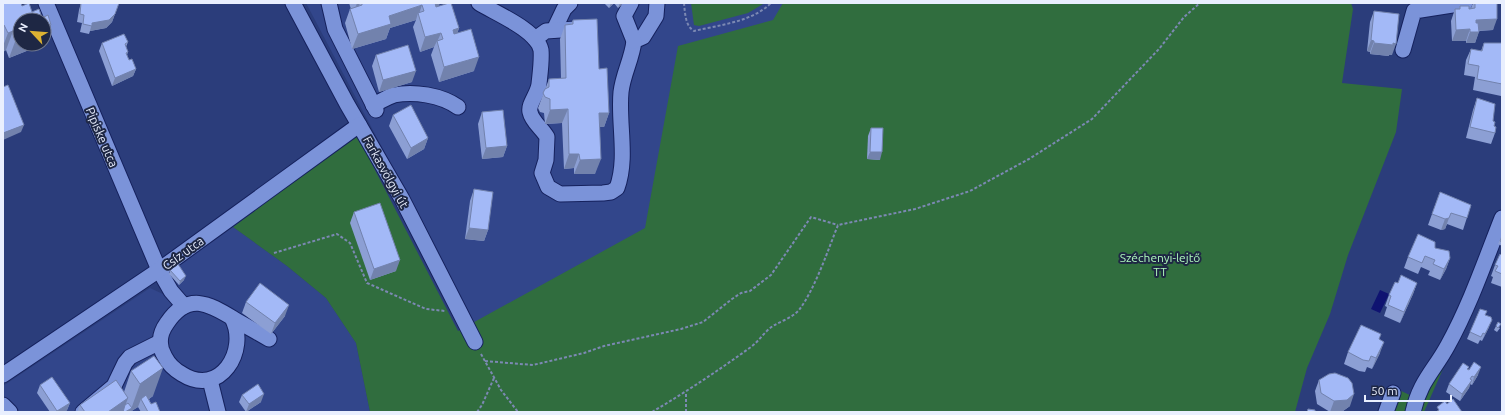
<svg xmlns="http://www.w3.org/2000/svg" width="1505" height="415" viewBox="0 0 1505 415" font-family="Ubuntu,sans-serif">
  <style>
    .built { fill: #32468b }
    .green { fill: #306d3e }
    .water { fill: #0f1371 }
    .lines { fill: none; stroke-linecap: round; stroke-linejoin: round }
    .minor-casing { stroke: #15215d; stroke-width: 17 }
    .path { stroke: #7c89b3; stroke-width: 2; stroke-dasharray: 3 2; stroke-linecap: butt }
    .minor { stroke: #7b93d9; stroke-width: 15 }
    .wall { fill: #8c9fd4 }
    .shaded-wall { fill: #7282ad }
    .building { fill: #a3b9f7; stroke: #7282ad }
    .labels { text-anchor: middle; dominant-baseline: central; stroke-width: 4; stroke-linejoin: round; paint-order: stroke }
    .street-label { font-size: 12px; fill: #e9effe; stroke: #1e2744 }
    .park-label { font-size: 12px; fill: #b0f9bc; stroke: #1e2744 }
  </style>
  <rect width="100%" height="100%" fill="#2b3d7b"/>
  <!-- built -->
  <g class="built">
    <path d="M306,3H823L684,236L475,324Z"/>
    <path d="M233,227L287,266L326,298L356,343L370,412H3V386L150,288L165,295L168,274Z"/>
  </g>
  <!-- green -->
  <g class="green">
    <path d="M691,3H765L748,13L699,26L694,25Z"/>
    <path d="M783,3H1351L1353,9L1342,83L1402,89L1396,132L1348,255L1330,314L1307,368L1295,412H370L356,343L326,298L287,266L233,227L357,135L458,331L645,228L678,46L773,20Z"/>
    <path d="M1454,344L1424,412H1415Z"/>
    <path d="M1399,390L1414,397L1411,412H1390Z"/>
  </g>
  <!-- water -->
  <path class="water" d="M1380,290L1389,294L1380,313L1371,309Z"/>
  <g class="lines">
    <!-- minor casing -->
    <g class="minor-casing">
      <g id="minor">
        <path d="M46,3L159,270L171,291L184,306"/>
        <path d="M293,3L347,104L402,199L475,342"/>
        <path d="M329,3L335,29L376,110"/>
        <path d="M479,3C495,13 537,30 541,50C542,60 540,74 539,84C538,94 528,104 530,112C532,122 542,128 547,137L546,160L542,173L548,187L560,194L603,193L611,192L617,188C628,158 618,123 621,92C623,74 632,59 634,41L643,37L656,16L657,3"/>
        <path d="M631,3L624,16L634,41"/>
        <path d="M554,30L564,9L570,3"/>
        <path d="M535,39L546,31L575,29"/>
        <path d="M1403,50L1414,11L1465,3"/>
        <path d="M373,105C380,102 387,97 394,95C414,91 441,95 458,107"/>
        <path d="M232,318C249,350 220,398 182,374C175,370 169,365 165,357C158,346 159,334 167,323C188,292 208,303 234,319C246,326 257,332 269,339"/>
        <path d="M3,375L159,270L359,125"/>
        <path d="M210,380L218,412"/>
        <path d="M3,405L10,412"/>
        <path d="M83,412L114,386L125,363L130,357L160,342"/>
        <path d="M1386,412L1393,393"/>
        <path d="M1413,412C1420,381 1434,371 1448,345C1470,305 1485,261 1502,218"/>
      </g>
    </g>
    <!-- path -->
    <g class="path">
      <path d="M684,3C685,12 685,26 694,31C719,25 752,22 771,3"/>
      <path d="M274,253L337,234L350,243L367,283L426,309L445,311"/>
      <path d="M481,354L501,390L518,412"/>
      <path d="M485,361L533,365L584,353L604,346L681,329L703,322L732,299L741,293L750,291L771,275L811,217L838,225"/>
      <path d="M477,412L482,405L494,378"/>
      <path d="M652,412C686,392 719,370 751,347C759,341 765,331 773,326C781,321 792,318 799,310C815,289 828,250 838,225L915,209L970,191L1029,159L1092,119L1159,49L1184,17L1200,3"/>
      <path d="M686,412V393"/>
    </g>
    <!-- minor -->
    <use href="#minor" class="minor"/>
  </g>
  <!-- wall -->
  <g class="wall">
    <path d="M3,3L22,6L44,44L9,58L6,50L3,52Z"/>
    <path d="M81,3H119L112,22L106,28L90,31L89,34L80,32L82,23L77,22L79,10Z"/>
    <path d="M349,3H440L438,6L459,28L457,34L474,71L439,82L431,55L434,47L420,52L413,27L416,20L390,28L386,39L352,49L345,23L350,9H351Z"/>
    <path d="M604,3H623L618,8L614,3L609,8Z"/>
    <path d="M1473,3H1497L1493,30L1479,31L1475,43H1466V41H1452L1451,21L1455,9H1459L1460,6L1469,9L1471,8Z"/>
    <path d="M1374,11L1392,55H1389V56L1370,54V52L1367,51L1370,22Z"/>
    <path d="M573,20L599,69L609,113L604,127H600L595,174H574V168L564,169L562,123L545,124L544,113L540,112L538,108L549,79L561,78L560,39L565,25L571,24Z"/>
    <path d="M128,42L126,47L128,52L127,55L129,60L136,69L133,76L112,86L99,51L102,43Z"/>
    <path d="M1484,43H1502V93L1501,96L1473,90L1475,77L1464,75L1466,60L1471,49L1481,51Z"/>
    <path d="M376,55L412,82L379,92L372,66Z"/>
    <path d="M1477,98L1493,121L1495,133L1491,144L1466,138L1473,110Z"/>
    <path d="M482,112L507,146L503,157L482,159L478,124Z"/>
    <path d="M393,115L428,138L424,149L407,159L389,126Z"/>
    <path d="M871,128L880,160L867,159L868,136Z"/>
    <path d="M474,189L488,230L484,241L465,239L470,201Z"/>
    <path d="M1440,192L1471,205L1463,230L1447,224L1445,229L1441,230L1428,225Z"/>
    <path d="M354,212L396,271L370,280L350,223Z"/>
    <path d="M1502,236V246L1498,244Z"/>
    <path d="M1435,248L1450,258L1446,269L1440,280L1428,275L1430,271L1421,267L1418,274L1404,268L1408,257Z"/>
    <path d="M1502,253V287L1491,283L1493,277L1491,276L1495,265Z"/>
    <path d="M170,270L184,280L179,285L169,274Z"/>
    <path d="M1398,283H1417L1413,294L1400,323L1384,316L1387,307L1385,306L1389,295Z"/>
    <path d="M246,302L285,316L271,334L242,313Z"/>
    <path d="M1487,311L1485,315L1489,327L1482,341L1480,340L1478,344L1467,339L1470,332Z"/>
    <path d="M1496,326L1500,328L1497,332L1494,330Z"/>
    <path d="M1379,340L1380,353L1372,369L1367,367L1365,372L1359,371L1344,364L1348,352Z"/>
    <path d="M1469,367L1468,369L1478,375L1472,385L1470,384L1469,388L1460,401L1446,392L1449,384Z"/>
    <path d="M131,371L153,396L149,399L151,404L160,412H141L138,407L130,412H77L80,405L124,392Z"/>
    <path d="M1319,380L1350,406L1343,411L1330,412L1317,404L1315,391Z"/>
    <path d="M40,385L70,403L67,410L65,412H50L37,393Z"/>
    <path d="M242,395L261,402L246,412L239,402Z"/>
  </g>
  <!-- shaded-wall -->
  <g class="shaded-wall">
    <path d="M357,3H360L356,14L353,15Z"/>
    <path d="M434,3H440L435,14Z"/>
    <path d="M611,3H614L609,8Z"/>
    <path d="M620,3H623L618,8Z"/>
    <path d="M422,5L419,14L418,13L416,20L390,28L386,39L352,49L358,34L389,16Z"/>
    <path d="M115,14L112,22L106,28L90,31L92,23Z"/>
    <path d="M1497,19L1493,30L1472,31L1476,20Z"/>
    <path d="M51,25L44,44L9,58L16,39L20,37V44H44V28Z"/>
    <path d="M459,28L454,43L453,30Z"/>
    <path d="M1470,29L1466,41H1452L1456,30Z"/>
    <path d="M13,31L6,50L3,52V46L8,33Z"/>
    <path d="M1470,32H1479L1475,43H1466Z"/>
    <path d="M441,33L437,42V41L434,47L420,52L425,37Z"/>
    <path d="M1371,40L1374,41L1370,52L1367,51Z"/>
    <path d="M1374,43H1393L1396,44L1392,55H1389V56L1370,54Z"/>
    <path d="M479,57L474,71L439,82L444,67Z"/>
    <path d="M136,69L133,76L112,86L115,78Z"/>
    <path d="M416,71L412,82L379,92L383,80Z"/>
    <path d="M568,109L562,123L545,124L550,110Z"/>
    <path d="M599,113H609L604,127H594Z"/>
    <path d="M24,125L21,132L3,140V133Z"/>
    <path d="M428,138L424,149L407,159L411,148Z"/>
    <path d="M507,146L503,157L482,159L486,148Z"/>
    <path d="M870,152H882L880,160L867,159Z"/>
    <path d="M569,154H579L574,168L564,169Z"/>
    <path d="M601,159L595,174H574L580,160Z"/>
    <path d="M1449,218L1445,229L1441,230L1445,219Z"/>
    <path d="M469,228L488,230L484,241L465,239Z"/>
    <path d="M1450,258L1446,269L1440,280L1444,269Z"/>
    <path d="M400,260L396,271L370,280L374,269Z"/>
    <path d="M186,276L184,280L179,285L180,281Z"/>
    <path d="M1417,283L1413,294L1400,323L1404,312Z"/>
    <path d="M289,305L285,316L271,334L275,323Z"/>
    <path d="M1492,320L1489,327L1482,341L1485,334Z"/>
    <path d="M1384,342L1380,353L1372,369L1376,358Z"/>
    <path d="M1481,367L1478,375L1472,385L1474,377Z"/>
    <path d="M163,368L153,396L143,403L141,399L138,407L130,412L140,384Z"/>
    <path d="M1472,380L1469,388L1460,401L1462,394Z"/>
    <path d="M264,394L261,402L246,412L249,404Z"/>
    <path d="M1354,394L1350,406L1343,411L1330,412L1334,401Z"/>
    <path d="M128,398L123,412H108Z"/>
    <path d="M70,403L67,410L65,412H57V411Z"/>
    <path d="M132,408L130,412H125Z"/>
  </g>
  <!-- building -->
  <g class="building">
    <path d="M3,3H21L22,6L29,3L32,12L39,9L42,18L48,15L51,25L44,28V20H20V37L16,39L13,31L8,33L4,25H3Z"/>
    <path d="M81,3H119L115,14L109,20L92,23V26L83,24L84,15L80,14Z"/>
    <path d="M362,3H435L436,7L449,3H451L459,28L453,30L454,34L471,29L479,57L444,67L437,41L443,39L441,33L425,37L418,13L424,11L422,5L389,16L391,24L358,34L350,9L362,5Z"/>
    <path d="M1475,3H1497V19L1476,20V23H1478L1479,32H1470V29L1456,30L1455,9H1460V6H1469V9L1475,8Z"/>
    <path d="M1374,11L1399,14L1396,44L1393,43V45L1374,43V41L1371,40Z"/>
    <path d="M597,19L599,69L607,68L609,113H599L601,159L580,160L579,154H569L568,109L550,110V99L545,97L543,93L545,89L549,87V79L566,78L565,25L573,24V20Z"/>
    <path d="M124,34L128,42L125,44L128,52L126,53L129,60L132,59L136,69L115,78L102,43Z"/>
    <path d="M1484,43H1502V84L1477,79L1479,66L1468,64L1471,49L1482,51Z"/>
    <path d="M408,45L416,71L383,80L376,55Z"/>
    <path d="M8,85L24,125L3,133V87Z"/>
    <path d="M1477,98L1495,104L1493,121L1495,122L1494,126L1496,127L1495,133L1470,127Z"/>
    <path d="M411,105L428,138L411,148L393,115Z"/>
    <path d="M503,110L507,146L486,148L482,112Z"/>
    <path d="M871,128H883L882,152H870Z"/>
    <path d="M474,189L493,192L488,230L469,228Z"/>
    <path d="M1440,192L1471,205L1467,218L1451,213L1449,218L1445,219L1432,214Z"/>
    <path d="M380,203L400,260L374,269L354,212Z"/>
    <path d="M1418,234L1435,242V248L1449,251L1450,258L1444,269L1433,264L1435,260L1425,256L1422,263L1408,257Z"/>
    <path d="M1502,236V242L1500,241Z"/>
    <path d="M1502,253V274L1495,271L1498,266L1495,265L1500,254L1501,255Z"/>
    <path d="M178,264L186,276L180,281L170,270Z"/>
    <path d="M1401,275L1417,283L1404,312L1388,305L1391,296L1389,295L1395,282L1398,283Z"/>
    <path d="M260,283L289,305L275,323L246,302Z"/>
    <path d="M1480,309L1487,311L1485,315L1491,317L1492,320L1485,334L1483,333L1481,337L1470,332Z"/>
    <path d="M1498,322L1501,324L1498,328L1496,326Z"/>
    <path d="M1361,325L1381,334L1379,339L1384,342L1376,358L1371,356L1369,361L1363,360L1348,352Z"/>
    <path d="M154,356L163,368L140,384L131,371Z"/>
    <path d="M1474,362L1481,367L1474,377L1472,376L1470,379L1472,380L1462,394L1449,384L1463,363L1469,367L1467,369L1469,370Z"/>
    <path d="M1335,373L1348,378L1352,383L1354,394L1347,400L1334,401L1321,393L1319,380L1329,374Z"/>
    <path d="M52,377L70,403L57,411L40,385Z"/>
    <path d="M116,380L128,398L108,412H85L80,405Z"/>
    <path d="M258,384L264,394L249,404L242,395Z"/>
    <path d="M146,395L151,404L156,402L160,412H148L141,399Z"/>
    <path d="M1453,399L1462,412H1436L1439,410L1437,407L1445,401L1447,404Z"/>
    <path d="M128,403L132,408L125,412H123L125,405Z"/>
    <path d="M1308,409L1315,410V412H1307Z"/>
  </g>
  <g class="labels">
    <!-- street labels -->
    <g class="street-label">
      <text transform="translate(102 137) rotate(67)">Pipiske utca</text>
      <text transform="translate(386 172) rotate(61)">Farkasvölgyi út</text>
      <text transform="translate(183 253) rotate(-36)">Csíz utca</text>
    </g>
    <!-- park labels -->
    <g class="park-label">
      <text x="1160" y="257">Széchenyi-lejtő<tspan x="1160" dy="14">TT</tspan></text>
    </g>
  </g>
  <!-- border -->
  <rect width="1505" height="415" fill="none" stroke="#e9effe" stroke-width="8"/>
  <!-- north arrow -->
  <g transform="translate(32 32) rotate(296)"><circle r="19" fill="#1e2744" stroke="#6f778e"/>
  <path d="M0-3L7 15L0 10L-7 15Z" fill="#dcb233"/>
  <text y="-6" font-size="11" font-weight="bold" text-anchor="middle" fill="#e9effe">N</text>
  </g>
  <!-- scale -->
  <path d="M1365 395v6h86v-6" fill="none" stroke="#e9effe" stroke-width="2"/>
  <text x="1371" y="395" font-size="12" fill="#e9effe" stroke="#1e2744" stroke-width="3" paint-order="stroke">50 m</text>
</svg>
